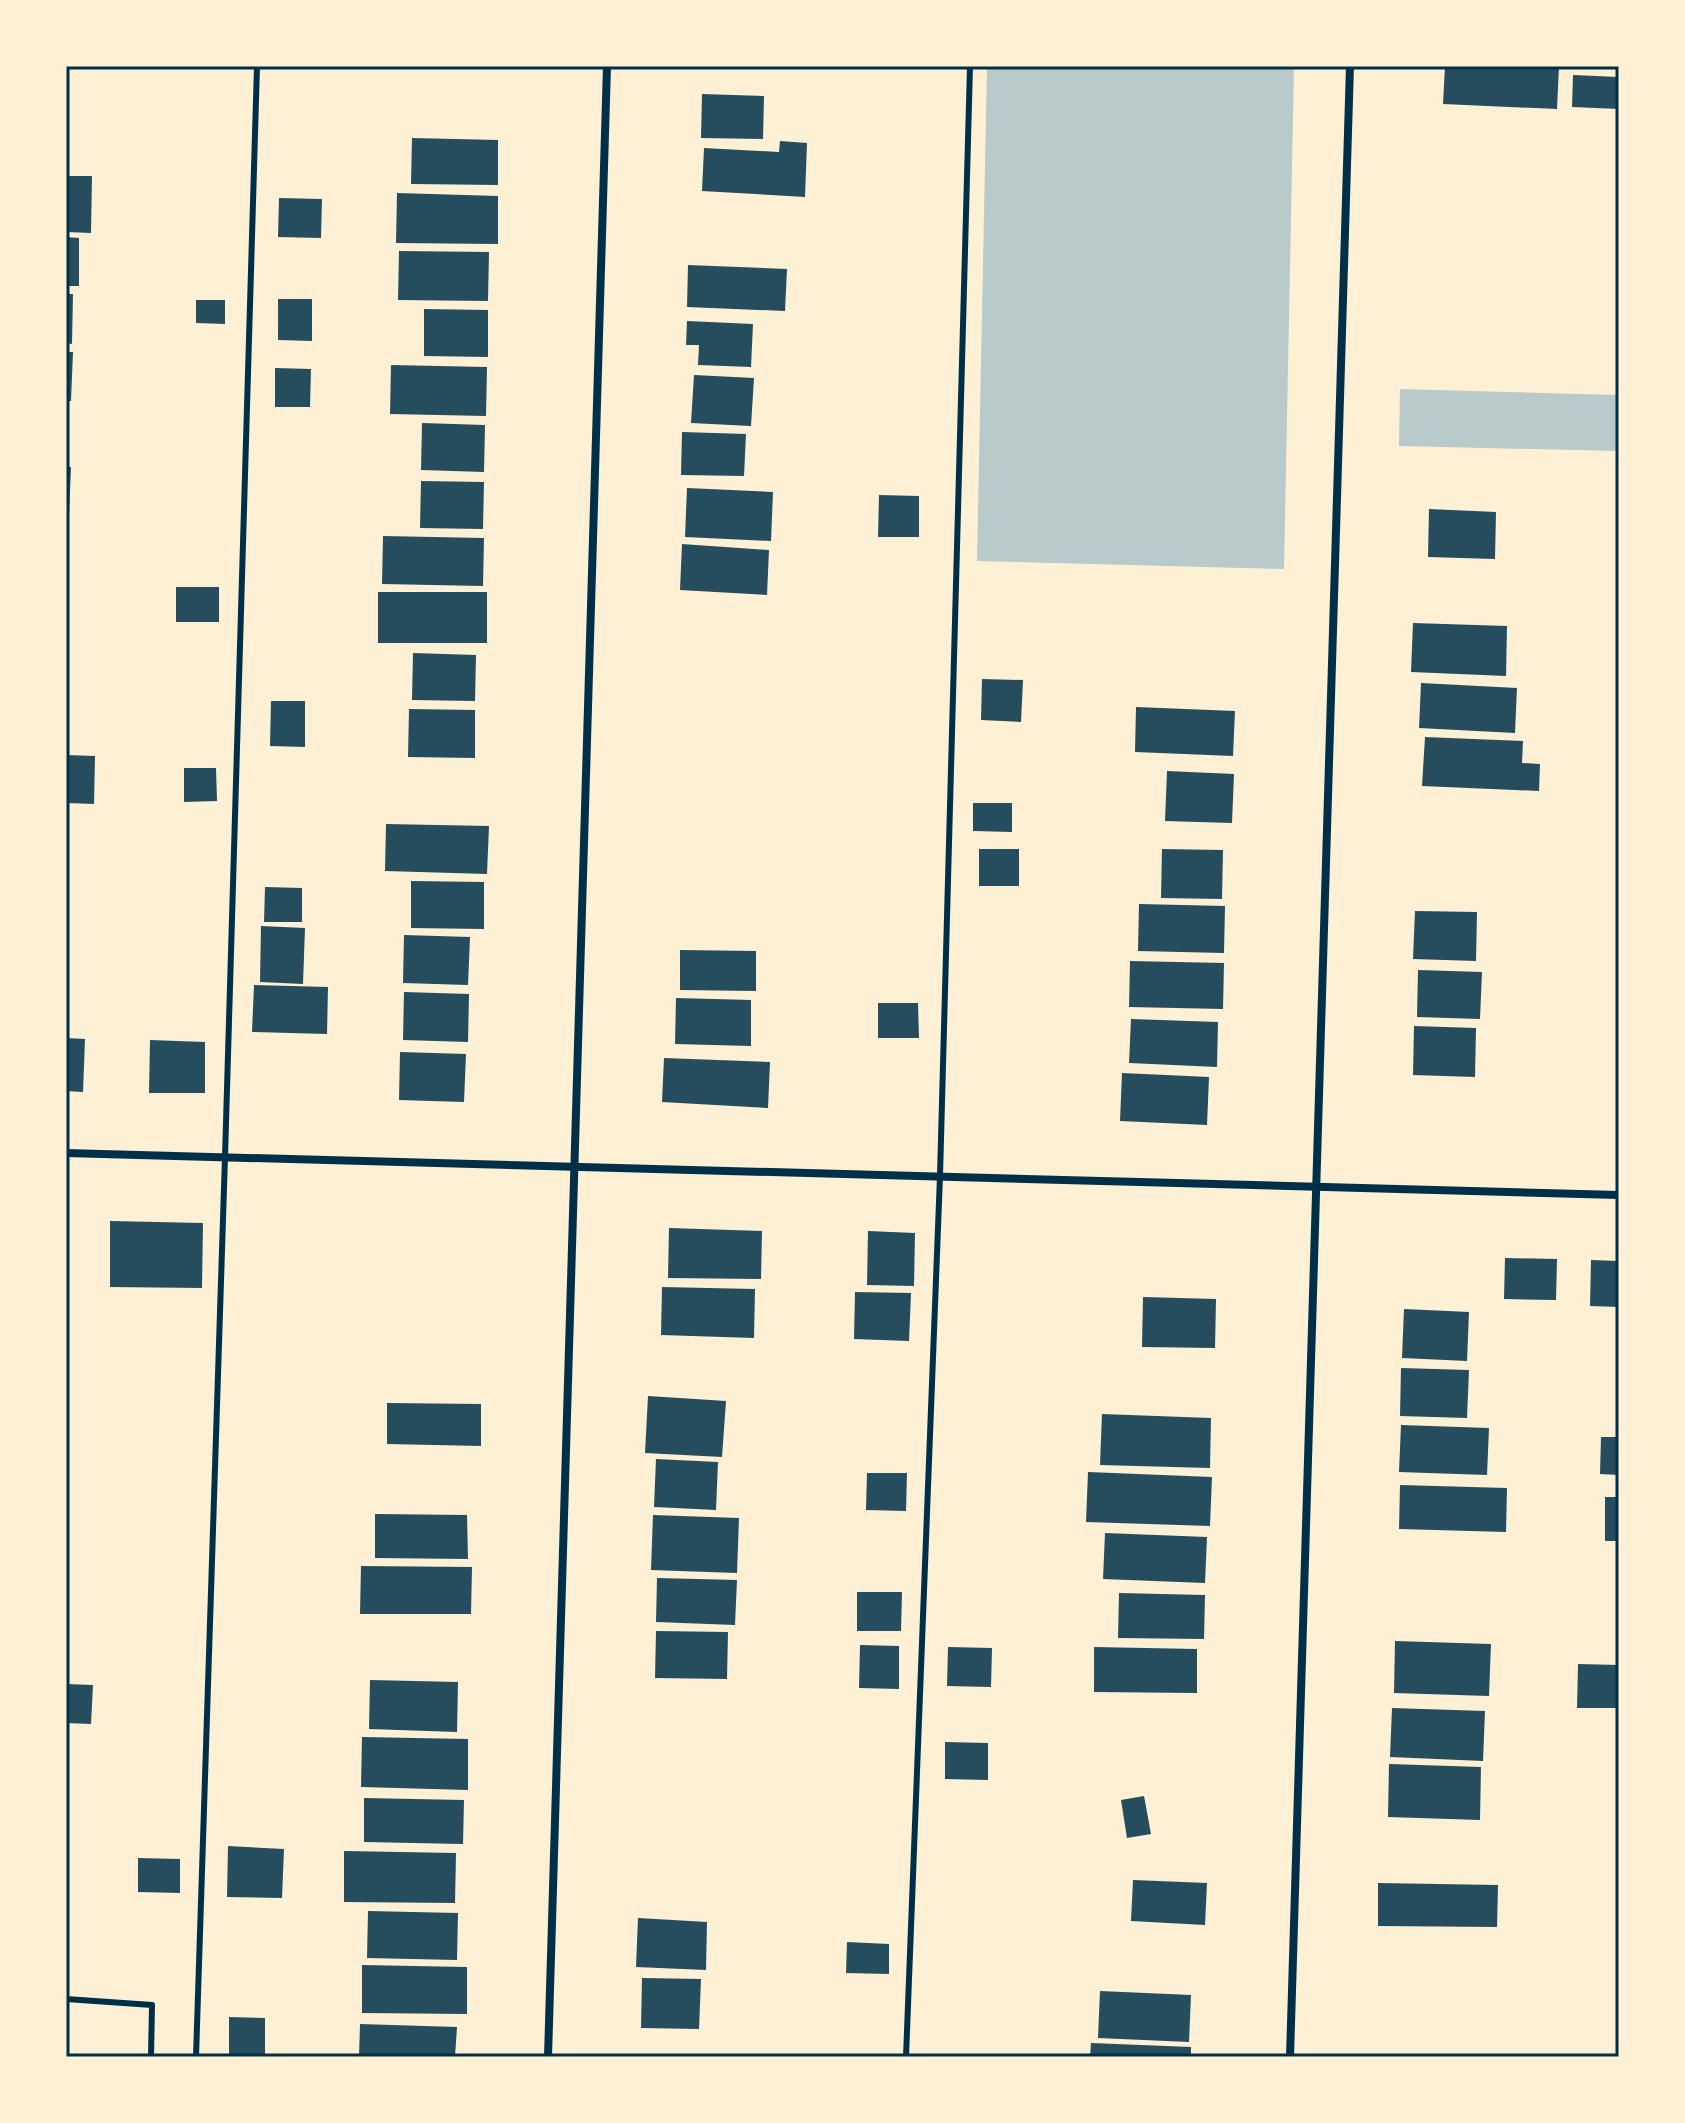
<svg xmlns="http://www.w3.org/2000/svg" width="1685" height="2123" viewBox="0 0 1685 2123" font-family="'Playfair Display',serif">
  <style>
    .green { fill: #b9caca }
    .building { fill: #264d5e }
    .lines { fill: none; stroke-linecap: round; stroke-linejoin: round }
    .service { stroke: #003049; stroke-width: 6 }
    .minor { stroke: #003049; stroke-width: 8 }
    .neatline { fill: none; stroke: #003049; stroke-width: 3 }
  </style>
  <rect width="100%" height="100%" fill="#fdf0d5"/>
  <!-- green -->
  <g class="green">
    <path d="M987,66H1294L1284,569L977,561Z"/>
    <path d="M1400,389L1619,395V451L1399,446Z"/>
  </g>
  <!-- building -->
  <g class="building">
    <path d="M1445,66H1559L1557,109L1443,104Z"/>
    <path d="M1573,75L1619,77V109L1572,107Z"/>
    <path d="M702,94L764,96L763,139L701,138Z"/>
    <path d="M412,138L498,140V185L411,184Z"/>
    <path d="M780,141L807,143L805,197L702,191L704,148L779,152Z"/>
    <path d="M66,176H92L91,233L66,232Z"/>
    <path d="M397,193L498,196V244L396,243Z"/>
    <path d="M279,198L322,199L321,238L278,237Z"/>
    <path d="M66,237L79,238V286H66Z"/>
    <path d="M399,251L489,252L488,301L398,300Z"/>
    <path d="M688,265L787,269L785,311L687,307Z"/>
    <path d="M66,294H73L72,344L66,343Z"/>
    <path d="M278,299H312V341L278,340Z"/>
    <path d="M196,300H225V324L196,323Z"/>
    <path d="M424,309L488,310V357L424,356Z"/>
    <path d="M687,321L753,324L751,367L698,365L699,345H686Z"/>
    <path d="M66,352H73L71,401H66Z"/>
    <path d="M391,365L487,367L486,416L390,414Z"/>
    <path d="M275,368L311,369L310,407H275Z"/>
    <path d="M694,375L754,378L751,426L691,423Z"/>
    <path d="M422,423L485,425L484,472L421,470Z"/>
    <path d="M682,432L746,434L744,476L681,475Z"/>
    <path d="M66,467H71L69,516H66Z"/>
    <path d="M421,481L484,482L483,529L420,528Z"/>
    <path d="M687,488L773,492L771,541L685,537Z"/>
    <path d="M879,495L919,496V537H878Z"/>
    <path d="M1429,509L1496,512L1495,559L1428,557Z"/>
    <path d="M383,536L484,538L483,586L382,584Z"/>
    <path d="M682,544L769,550L767,595L680,590Z"/>
    <rect x="176" y="587" width="43" height="35"/>
    <rect x="378" y="592" width="109" height="51"/>
    <path d="M1413,623L1507,626L1506,676L1411,672Z"/>
    <path d="M413,653L476,655L475,701L412,700Z"/>
    <path d="M982,679L1023,680L1021,722L981,720Z"/>
    <path d="M1421,683L1517,688L1515,733L1419,728Z"/>
    <path d="M271,701H305V747L270,746Z"/>
    <path d="M1136,707L1235,711L1233,756L1135,752Z"/>
    <path d="M409,709L475,710V758L408,757Z"/>
    <path d="M1425,737L1523,741L1522,763L1540,764L1539,791L1422,786Z"/>
    <path d="M66,755L95,756L94,804L66,803Z"/>
    <path d="M184,768H216L217,801L184,802Z"/>
    <path d="M1167,771L1234,774L1232,823L1165,821Z"/>
    <path d="M973,803H1012V832L973,831Z"/>
    <path d="M386,824L489,826L487,874L385,871Z"/>
    <rect x="979" y="849" width="40" height="37"/>
    <path d="M1162,849L1223,850L1222,899L1161,898Z"/>
    <path d="M411,881L484,882V929L411,928Z"/>
    <path d="M265,887L302,888V922H264Z"/>
    <path d="M1139,904L1225,906L1224,953L1138,951Z"/>
    <path d="M1415,911L1477,912L1476,961L1413,959Z"/>
    <path d="M261,926L305,928L303,984L260,982Z"/>
    <path d="M404,935L470,937L468,985L403,983Z"/>
    <path d="M680,950L756,951V991L680,990Z"/>
    <path d="M1130,961L1224,963L1223,1009L1129,1007Z"/>
    <path d="M1418,970L1482,972L1480,1019L1417,1017Z"/>
    <path d="M254,985L328,987L327,1034L252,1032Z"/>
    <path d="M404,992L469,994L468,1042L403,1040Z"/>
    <path d="M676,998L751,1000V1046L675,1044Z"/>
    <path d="M878,1003H918L919,1038H878Z"/>
    <path d="M1131,1019L1218,1022L1217,1067L1129,1063Z"/>
    <path d="M1414,1026L1476,1028L1475,1077L1413,1075Z"/>
    <path d="M66,1038L85,1039L83,1092L66,1091Z"/>
    <path d="M150,1040L205,1042V1093H149Z"/>
    <path d="M400,1052L466,1054L464,1102L399,1100Z"/>
    <path d="M664,1058L770,1062L768,1108L662,1102Z"/>
    <path d="M1122,1073L1209,1077L1207,1125L1120,1121Z"/>
    <path d="M110,1221L203,1223L202,1288L110,1287Z"/>
    <path d="M669,1228L762,1231L761,1279L668,1278Z"/>
    <path d="M868,1231L915,1233L914,1286L867,1285Z"/>
    <path d="M1505,1258L1557,1259L1556,1300L1504,1299Z"/>
    <path d="M1591,1260L1619,1261V1307L1590,1306Z"/>
    <path d="M662,1287L755,1289L754,1338L661,1335Z"/>
    <path d="M855,1292L911,1293L909,1341L854,1339Z"/>
    <path d="M1143,1297L1216,1299L1215,1348L1142,1347Z"/>
    <path d="M1404,1309L1469,1312L1467,1361L1402,1358Z"/>
    <path d="M1401,1368L1469,1370L1467,1418L1400,1416Z"/>
    <path d="M648,1396L726,1401L722,1457L645,1453Z"/>
    <path d="M387,1403L481,1404V1446L387,1444Z"/>
    <path d="M1102,1414L1211,1418L1210,1468L1100,1465Z"/>
    <path d="M1401,1425L1489,1428L1487,1475L1399,1472Z"/>
    <path d="M1601,1437H1619V1475L1600,1474Z"/>
    <path d="M656,1459L718,1462L716,1510L654,1507Z"/>
    <path d="M1088,1472L1212,1477L1210,1526L1086,1522Z"/>
    <path d="M867,1473H907L906,1511L866,1510Z"/>
    <path d="M1400,1485L1507,1488L1506,1532L1399,1529Z"/>
    <rect x="1605" y="1497" width="14" height="44"/>
    <path d="M375,1514L467,1515L468,1559L375,1558Z"/>
    <path d="M653,1515L739,1518L737,1573L651,1570Z"/>
    <path d="M1105,1533L1207,1537L1205,1583L1103,1579Z"/>
    <path d="M361,1566L472,1567L471,1614H360Z"/>
    <path d="M657,1578L737,1580L735,1625L656,1622Z"/>
    <path d="M857,1592H902L901,1631H857Z"/>
    <path d="M1119,1593L1205,1595L1204,1639L1118,1638Z"/>
    <path d="M656,1631L728,1632L727,1679L655,1678Z"/>
    <path d="M1395,1641L1491,1644L1489,1696L1394,1693Z"/>
    <path d="M860,1645L899,1646V1689L859,1688Z"/>
    <path d="M948,1647L992,1648L991,1687L947,1686Z"/>
    <path d="M1094,1647L1197,1649V1693L1094,1692Z"/>
    <path d="M1578,1664L1619,1665V1708H1577Z"/>
    <path d="M370,1680L458,1682L457,1732L369,1729Z"/>
    <path d="M66,1684L93,1685L91,1724L66,1723Z"/>
    <path d="M1392,1708L1485,1711L1483,1761L1390,1757Z"/>
    <path d="M362,1737L468,1739V1790L361,1787Z"/>
    <path d="M945,1742L988,1743V1780L945,1779Z"/>
    <path d="M1389,1764L1481,1767L1480,1820L1388,1817Z"/>
    <path d="M1144,1796L1151,1834L1127,1838L1121,1800Z"/>
    <path d="M364,1798L464,1800L463,1844L364,1842Z"/>
    <path d="M228,1846L284,1849L282,1898L227,1897Z"/>
    <path d="M344,1851L456,1853L455,1903L344,1902Z"/>
    <path d="M138,1858L180,1859V1893L138,1892Z"/>
    <path d="M1133,1880L1207,1883L1205,1925L1131,1921Z"/>
    <path d="M1378,1883L1498,1885L1497,1927L1378,1926Z"/>
    <path d="M368,1911L458,1913L457,1960L367,1958Z"/>
    <path d="M638,1918L707,1922L706,1970L636,1967Z"/>
    <path d="M847,1942L889,1944V1974L846,1973Z"/>
    <path d="M362,1965L467,1967V2014L362,2013Z"/>
    <path d="M642,1978L701,1979L699,2029L641,2028Z"/>
    <path d="M1100,1991L1191,1995L1189,2042L1098,2038Z"/>
    <path d="M229,2017L265,2018V2055L229,2054Z"/>
    <path d="M360,2024L457,2027L455,2057H359Z"/>
    <path d="M1091,2043L1191,2047V2057H1090Z"/>
  </g>
  <g class="lines">
    <!-- service -->
    <g class="service">
      <path d="M66,1999L152,2005L151,2057"/>
      <path d="M196,2057L225,1157L257,66"/>
      <path d="M906,2057L940,1176L970,66"/>
    </g>
    <!-- minor -->
    <g class="minor">
      <path d="M66,1153L1619,1195"/>
      <path d="M548,2057L607,66"/>
      <path d="M1290,2057L1350,66"/>
    </g>
  </g>
  <!-- border -->
  <rect width="1685" height="2123" fill="none" stroke="#fdf0d5" stroke-width="136"/>
  <rect x="68" y="68" width="1549" height="1987" class="neatline"/>
</svg>
